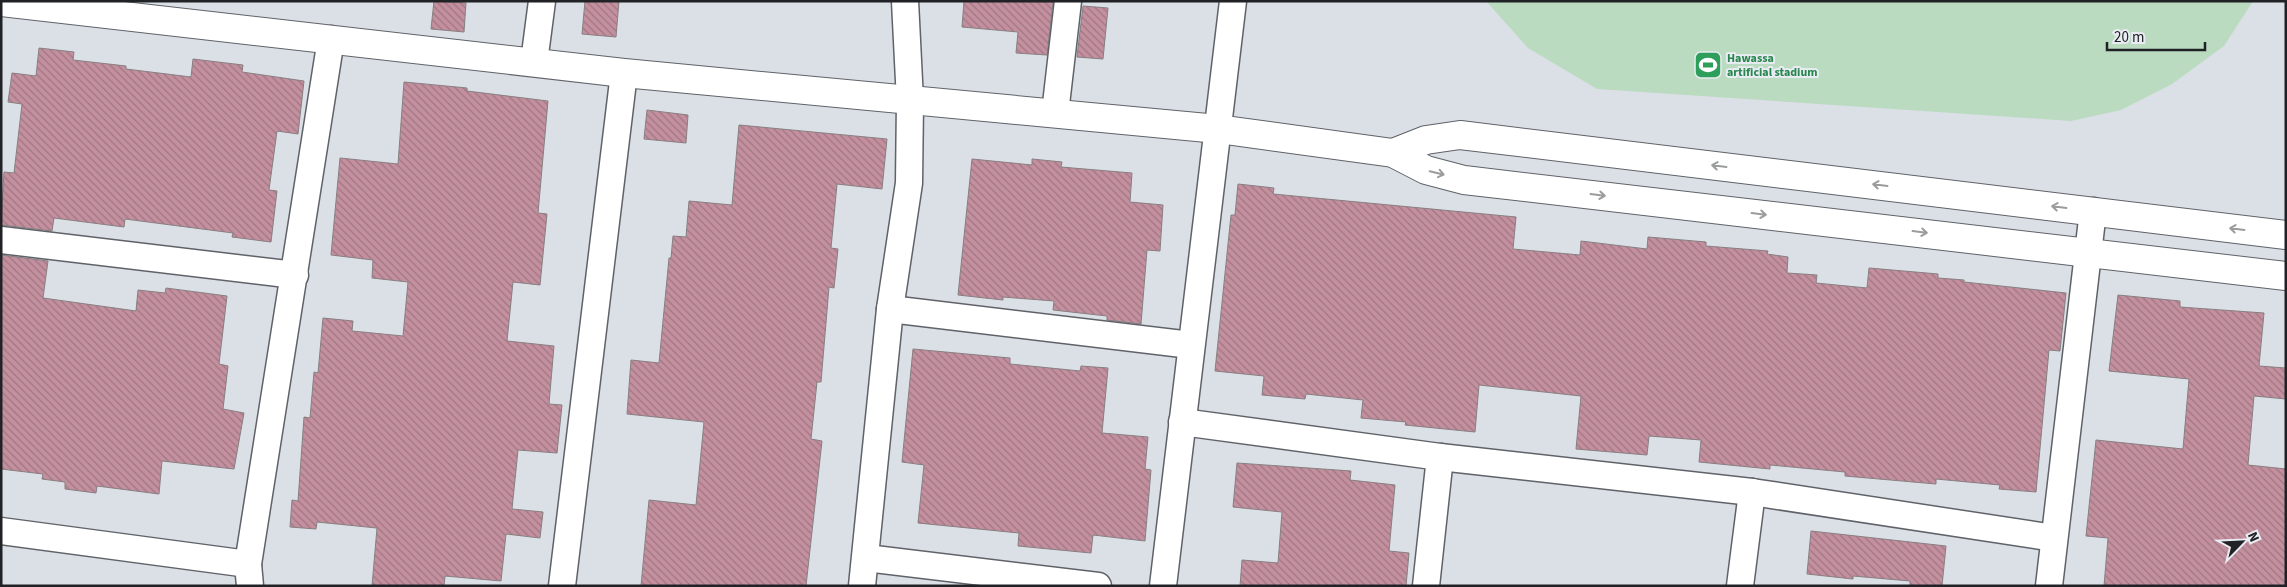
<svg xmlns="http://www.w3.org/2000/svg" width="2287" height="587" viewBox="0 0 2287 587" font-family="'Source Sans 3',sans-serif">
  <style>
    .green { fill: #badbc0 }
    .building { fill: url(#building-back-hatch); stroke: #877f81 }
    .lines { fill: none; stroke-linecap: round; stroke-linejoin: round }
    .street-casing { stroke: #5f6268; stroke-width: 29 }
    .secondary-casing { stroke: #5f6268; stroke-width: 30 }
    .street { stroke: #fff; stroke-width: 26 }
    .secondary { stroke: #fff; stroke-width: 28 }
    .oneway { stroke: #9b9c9d }
    .labels { text-anchor: middle; dominant-baseline: central; stroke-width: 4; stroke-linejoin: round; paint-order: stroke }
    .leisure-label { font-size: 12px; font-weight: bold; fill: #27864d; stroke: #e9ecf3; text-anchor: start }
  </style>
  <defs>
    <pattern id="building-back-hatch" width="6" height="6" patternUnits="userSpaceOnUse" patternTransform="scale(1.25)"><rect width="6" height="6" fill="#c4909f"/><path d="M-1 5l2 2M0 0l6 6M5-1l2 2" fill="none" stroke="#9f7581"/></pattern>
  </defs>
  <rect width="100%" height="100%" fill="#dbdfe6"/>
  <!-- green -->
  <path class="green" d="M1486,1H2253L2224,46L2172,84L2121,110L2071,121L1597,89L1528,48Z"/>
  <!-- building -->
  <g class="building">
    <path d="M434,1L466,3L464,32L431,29Z"/>
    <path d="M585,1H619L616,37L582,34Z"/>
    <path d="M964,1L1053,2L1047,55L1016,53L1018,32L962,27Z"/>
    <path d="M1083,6L1108,8L1103,59L1077,57Z"/>
    <path d="M39,48L74,52L73,60L126,66V69L191,77L193,59L243,65L242,72L304,81L298,134L277,131L269,190L277,191L271,242L232,237L233,233L125,219L124,227L54,218L52,231L1,225L4,172L14,173L22,104L8,102L12,73L36,76Z"/>
    <path d="M404,82L467,88V91L548,101L538,213L547,214L540,285L513,282L507,341L554,346L549,404L562,405L557,453L518,450L512,509L543,512L540,538L506,534L501,581L445,576L444,586H372L377,528L317,522L316,529L290,527L292,500L298,501L304,417L310,418L314,372L318,373L323,318L353,321L352,331L403,336L408,282L372,278L373,260L331,255L340,158L398,164Z"/>
    <path d="M647,110L688,115L686,143L644,139Z"/>
    <path d="M739,125L887,139L882,189L837,184L831,248L838,249L834,288L829,287L821,382H817L811,439L822,441L806,586H641L649,500L696,505L704,422L627,414L631,360L659,363L669,258H671L673,236L686,237L689,201L732,205Z"/>
    <path d="M972,159L1032,165V159L1062,162L1061,167L1132,173L1130,202L1163,205L1160,251L1147,250L1141,324L1107,320V316L1053,310L1054,301L1003,297V300L958,295Z"/>
    <path d="M1238,184L1274,188L1273,194L1516,217L1513,249L1580,255L1581,241L1647,249L1648,237L1706,242V246L1768,251L1767,254L1788,257L1787,273L1817,275L1816,283L1867,288L1869,268L1938,274V278L1964,280V282L2066,293L2060,351L2049,350L2036,492L1999,489L2000,485L1936,479V484L1845,476V472L1770,465V469L1699,462L1701,440L1649,436L1647,455L1576,449L1581,396L1479,385L1475,432L1405,425L1406,422L1361,418L1363,400L1306,394L1305,399L1262,395L1264,376L1215,371L1231,215H1235Z"/>
    <path d="M1,255L48,261L43,298L136,311L138,290L165,293L166,288L227,296L219,364L228,366L223,409L244,413L234,469L162,461L159,494L97,486L96,493L65,489V482L42,479L43,474L1,469Z"/>
    <path d="M2118,295L2180,301V307L2264,313L2259,366L2286,368V399L2254,396L2248,465L2286,469V586H2104L2108,538L2086,536L2096,440L2183,449L2189,379L2109,371Z"/>
    <path d="M913,349L1010,358V364L1080,371L1081,366L1108,368L1102,433L1148,437L1145,469L1151,470L1145,541L1093,535L1091,553L1018,546L1019,533L918,523L924,465L902,462Z"/>
    <path d="M1237,463L1351,471L1350,480L1395,485L1389,551L1409,553L1406,586H1240L1242,560L1278,563L1282,512L1233,507Z"/>
    <path d="M1811,531L1946,546L1942,586H1910V581L1853,576V579L1807,574Z"/>
  </g>
  <g class="lines">
    <!-- street casing -->
    <g class="street-casing">
      <g id="street">
        <path d="M534,62L542,1"/>
        <path d="M1055,113L1068,1"/>
        <path d="M1,240L295,275"/>
        <path d="M890,309L1191,345"/>
        <path d="M1182,422L1440,457L1752,492L2054,538"/>
        <path d="M1,531L248,564"/>
        <path d="M866,558L1098,586"/>
        <path d="M250,586L248,564L331,39"/>
        <path d="M562,586L624,73"/>
        <path d="M862,586L890,309L909,183L910,101L905,1"/>
        <path d="M1163,586L1233,1"/>
        <path d="M1426,586L1440,457"/>
        <path d="M1740,586L1752,492"/>
        <path d="M2049,586L2093,211"/>
      </g>
    </g>
    <!-- secondary casing -->
    <g class="secondary-casing">
      <g id="secondary">
        <path d="M1,2L624,73L1218,129L1393,153L1426,170L1464,180L2286,276"/>
        <path d="M1393,153L1426,140L1460,135L2286,235"/>
      </g>
    </g>
    <!-- street -->
    <use href="#street" class="street"/>
    <!-- secondary -->
    <use href="#secondary" class="secondary"/>
  </g>
  <!-- one-way arrows -->
  <defs><path id="oneway-shaft" d="M-6 0H5M1.5-3L5.5 0L1.5 3" fill="none" stroke-width="1.6" stroke-linecap="round" stroke-linejoin="round" transform="scale(1.25)"/></defs>
  <g class="oneway">
    <use href="#oneway-shaft" transform="translate(1719 166) rotate(-173)"/>
    <use href="#oneway-shaft" transform="translate(1437 173) rotate(14)"/>
    <use href="#oneway-shaft" transform="translate(1880 185) rotate(-173)"/>
    <use href="#oneway-shaft" transform="translate(1598 195) rotate(7)"/>
    <use href="#oneway-shaft" transform="translate(2059 207) rotate(-173)"/>
    <use href="#oneway-shaft" transform="translate(1759 214) rotate(7)"/>
    <use href="#oneway-shaft" transform="translate(2237 229) rotate(-173)"/>
    <use href="#oneway-shaft" transform="translate(1920 232) rotate(7)"/>
  </g>
  <!-- icons -->
  <defs>
    <g id="stadium-square" transform="scale(1.4375)"><rect x="-9" y="-9" width="18" height="18" rx="4" fill="#2e9e5b" stroke="#e9ecf3"/><path d="M0-5a6.5 5 0 1 0 0 10a6.5 5 0 1 0 0-10ZM-3.5-1.8h7v3.6h-7Z" fill="#fff"/></g>
  </defs>
  <g fill-rule="evenodd">
    <use href="#stadium-square" x="1708" y="65"/>
  </g>
  <g class="labels">
    <!-- leisure labels -->
    <g class="leisure-label">
      <text x="1727" y="58">Hawassa<tspan x="1727" dy="14">artificial stadium</tspan></text>
    </g>
  </g>
  <!-- border -->
  <rect width="2287" height="587" fill="none" stroke="#212225" stroke-width="5"/>
  <!-- north arrow -->
  <g transform="translate(2242 542) rotate(66)" stroke="#e9ecf3" stroke-width="4" paint-order="stroke">
  <path d="M0-4L9 19L0 12L-9 19Z" fill="#212225"/>
  <text y="-8" font-size="14" font-weight="bold" text-anchor="middle" fill="#212225">N</text>
  </g>
  <!-- scale -->
  <path d="M2107 42v8h98v-8" fill="none" stroke="#212225" stroke-width="2.5"/>
  <text x="2114" y="42" font-size="15" fill="#212225" stroke="#e9ecf3" stroke-width="4" paint-order="stroke">20 m</text>
</svg>
